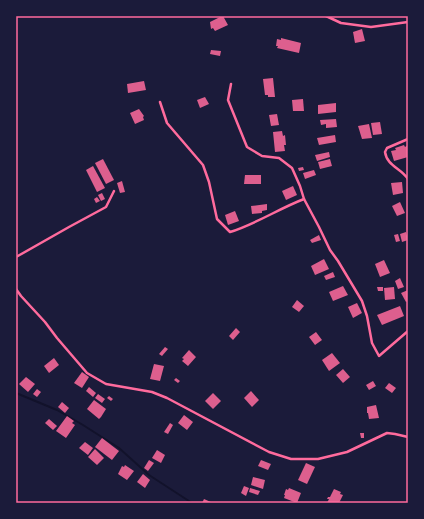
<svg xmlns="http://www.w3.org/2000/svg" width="424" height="519" viewBox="0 0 424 519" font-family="'Public Sans',sans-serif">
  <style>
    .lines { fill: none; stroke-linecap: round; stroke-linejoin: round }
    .stream { stroke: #12122b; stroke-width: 2 }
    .building { fill: #dd5f8e }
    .minor { stroke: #ff6b9d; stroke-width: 2.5 }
    .neatline { fill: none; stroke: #ff6b9d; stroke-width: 1.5 }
  </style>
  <rect width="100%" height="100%" fill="#1b1b3a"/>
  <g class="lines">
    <!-- stream -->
    <path class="stream" d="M16,393L57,410L83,425L119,448L149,475L192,503"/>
  </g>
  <!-- building -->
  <g class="building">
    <path d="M222,16H223L228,25L215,31L213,28L211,29L210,22Z"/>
    <path d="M362,29L365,41L355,43L353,32Z"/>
    <path d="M281,38L301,43L299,53L277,48L278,46H276L277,39L281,40Z"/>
    <path d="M211,50L221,51L220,56L210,54Z"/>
    <path d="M273,78L275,97H268V95H265L263,79Z"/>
    <path d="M144,81L146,90L128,93L127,84Z"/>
    <path d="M205,97L209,104L200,108L197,100Z"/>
    <path d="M303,99L304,111H293L292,100Z"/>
    <path d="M336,103V112L318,114V105Z"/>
    <path d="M139,109L144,116L143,117L144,120L135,124L130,113Z"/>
    <path d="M277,114L279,125L271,126L269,115Z"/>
    <path d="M336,119L337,127L326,128V124L321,125L320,120Z"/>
    <path d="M380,122L382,134L373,135L371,123Z"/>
    <path d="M369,124L372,138L362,139L358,126Z"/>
    <path d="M282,131L283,136L285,135L286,145H284L285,151L275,152L273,132Z"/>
    <path d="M335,135L336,142L319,145L317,138Z"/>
    <path d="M404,145L405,147L408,145V157L394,161L391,151L396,150L395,148Z"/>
    <path d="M329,152L330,157L317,161L315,155Z"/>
    <path d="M103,159L114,180L106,184L95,163Z"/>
    <path d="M330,159L332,166L320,169L318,162Z"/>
    <path d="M93,166L105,188L97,192L86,170Z"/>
    <path d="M303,167L304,170L299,171L298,168Z"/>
    <path d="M314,170L316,175L305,179L303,173Z"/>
    <path d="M245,175H261V184H244Z"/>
    <path d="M122,181L125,192L120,193L117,183Z"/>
    <path d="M402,182L403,193L393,195L391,183Z"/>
    <path d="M293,186L297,195L286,200L282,191Z"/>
    <path d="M102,193L105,199L101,201L98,195Z"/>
    <path d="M97,197L100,201L96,203L94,199Z"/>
    <path d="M400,202L405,213L397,216L392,206Z"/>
    <path d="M267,204V210L262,211V213L252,214L251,206Z"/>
    <path d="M235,211L239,221L228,225L225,215Z"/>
    <path d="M406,232L408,240L402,242L400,234Z"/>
    <path d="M398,234L400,241L396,242L394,235Z"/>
    <path d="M319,235L321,240L312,243L310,240Z"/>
    <path d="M324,259L329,269L315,275L311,266Z"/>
    <path d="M384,260L390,273L380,277L375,264Z"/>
    <path d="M333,272L335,277L326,280L324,276Z"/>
    <path d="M400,278L404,287L398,289L395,281Z"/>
    <path d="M343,286L348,295L333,301L329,292Z"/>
    <path d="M377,287H383V291H378Z"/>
    <path d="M394,287L395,299L385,300L384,288Z"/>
    <path d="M408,290V301L406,302L401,293Z"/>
    <path d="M297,300L304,306L299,312L292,307Z"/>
    <path d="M357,303L362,313L353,318L348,307Z"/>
    <path d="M400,306L404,316L382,325L377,315Z"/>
    <path d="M236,328L240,332L233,340L229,336Z"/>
    <path d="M316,332L322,340L315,345L309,337Z"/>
    <path d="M165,347L168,349L162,356L159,354Z"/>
    <path d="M189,350L196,357L188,366L182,361L184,359L182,358Z"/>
    <path d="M332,353L340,363L329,371L322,360Z"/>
    <path d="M54,358L59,365L49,373L44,366Z"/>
    <path d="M154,364L164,366L160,381L150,379Z"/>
    <path d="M343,369L350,377L343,383L336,375Z"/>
    <path d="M82,372L89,377L82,388L74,383Z"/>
    <path d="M26,377L35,384L28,392L19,384Z"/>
    <path d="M176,378L180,381L178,383L174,380Z"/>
    <path d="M373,381L376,386L369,390L366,385Z"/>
    <path d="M389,383L396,388L392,393L385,388Z"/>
    <path d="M89,387L96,393L93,397L86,391Z"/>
    <path d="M37,389L41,392L37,397L33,394Z"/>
    <path d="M251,391L259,400L252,407L244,398Z"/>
    <path d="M213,393L221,401L213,409L205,401Z"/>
    <path d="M98,394L105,399L102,403L95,398Z"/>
    <path d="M109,396L113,399L111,401L107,398Z"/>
    <path d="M94,400L106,409L101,417L99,419L87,409Z"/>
    <path d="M62,402L69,408L65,413L58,407Z"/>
    <path d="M376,405L379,418L369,419L368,413H367V407Z"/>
    <path d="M184,415L193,422L187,430L178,423Z"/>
    <path d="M67,416L74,421L72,423L75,425L66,438L56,431Z"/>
    <path d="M49,419L57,426L53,430L45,423Z"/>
    <path d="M170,423L173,425L168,434L164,432Z"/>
    <path d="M360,433H364V438H361Z"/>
    <path d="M102,438L119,451L112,460L95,447Z"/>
    <path d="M85,442L93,448L88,455L79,448Z"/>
    <path d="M95,449L104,458L97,465L88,457Z"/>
    <path d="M157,450L165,455L161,463L152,458Z"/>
    <path d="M149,460L154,463L148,471L144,468Z"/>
    <path d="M261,460L271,464L268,470L258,466Z"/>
    <path d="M306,463L315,467L307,484L298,480Z"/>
    <path d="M125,465L134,471L127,480L118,474L122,466L124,467Z"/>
    <path d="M143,474L150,480L145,488L137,482Z"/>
    <path d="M253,477L265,480L263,489L251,485Z"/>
    <path d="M244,486L249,488L246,496L241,493Z"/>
    <path d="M250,488L260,491L258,495L249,492Z"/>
    <path d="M289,488L301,493L297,503L284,498L285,495H284L286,489L288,490Z"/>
    <path d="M334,489L341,492L340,494L343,495L339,503H327L329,499H327L328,497H330Z"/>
    <path d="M204,499L213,503H202Z"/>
  </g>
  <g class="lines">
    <!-- minor -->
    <g class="minor">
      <path d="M326,16L341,23L371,27L408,22"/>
      <path d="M231,84L228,100L247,147L262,156L279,158L292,168L300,186L304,199L319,227L330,250L338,261L362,301L367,316L372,343L379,356L408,331"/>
      <path d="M160,102L167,123L203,165L209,182L217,219L230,232C256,224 278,209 304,199"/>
      <path d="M408,139L387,148L385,152C387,166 401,168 408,179"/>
      <path d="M16,257L69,227L106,207L114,191"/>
      <path d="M16,289L21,296L45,322L57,338L87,373L106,384L152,392L167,398L269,452L291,459H318L347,452L387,433L395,434L408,437"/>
    </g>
  </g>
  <!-- border -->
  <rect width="424" height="519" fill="none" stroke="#1b1b3a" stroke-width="34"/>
  <rect x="17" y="17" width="390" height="485" class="neatline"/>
</svg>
